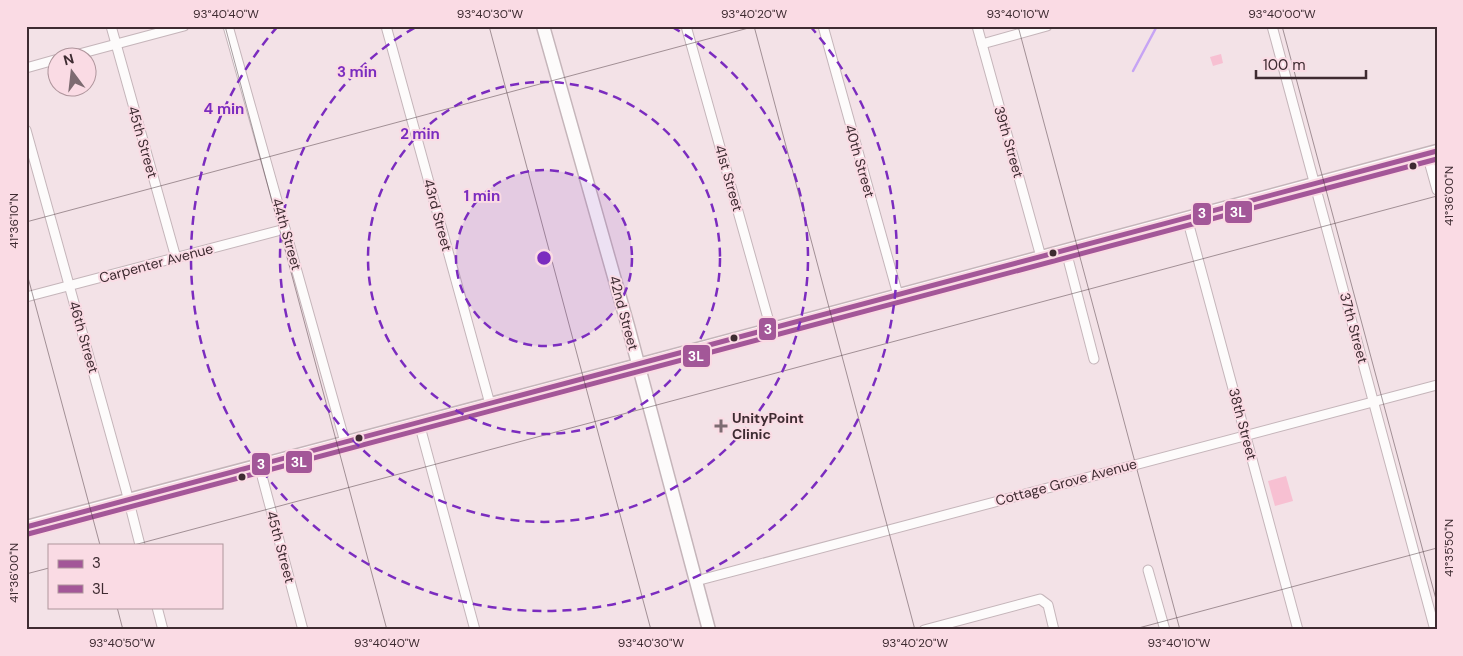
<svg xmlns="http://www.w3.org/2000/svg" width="1463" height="656" viewBox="0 0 1463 656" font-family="'DM Sans',sans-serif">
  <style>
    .green { fill: #f7c0d2 }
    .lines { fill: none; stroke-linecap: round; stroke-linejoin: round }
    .stream { stroke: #c6a4f4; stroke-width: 2.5 }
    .street-casing { stroke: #c5b5ba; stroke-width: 11 }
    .secondary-casing { stroke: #c5b5ba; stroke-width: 15 }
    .street { stroke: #fdfbfb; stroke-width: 9 }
    .secondary { stroke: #fdfbfb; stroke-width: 12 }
    .bus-1-casing { stroke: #fadbe4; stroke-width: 9 }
    .bus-2-casing { stroke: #fadbe4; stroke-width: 9 }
    .bus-1 { stroke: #a35798; stroke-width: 5 }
    .bus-2 { stroke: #a35798; stroke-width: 5 }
    .ticks { fill: none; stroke: #3e2b31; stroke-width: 1; stroke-opacity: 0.45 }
    .ring { fill: none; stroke: #7b2cbf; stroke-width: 2.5; stroke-dasharray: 9 6 }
    .bus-dot { fill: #3e2b31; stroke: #fadbe4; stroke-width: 2 }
    .poi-dot { fill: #7d6b71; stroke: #fadbe4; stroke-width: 2 }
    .labels { text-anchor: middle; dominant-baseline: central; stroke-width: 4; stroke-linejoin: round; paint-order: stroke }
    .street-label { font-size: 14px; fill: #3e2b31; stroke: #fadbe4 }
    .poi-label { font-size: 14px; font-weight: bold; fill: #3e2b31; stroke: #fadbe4; text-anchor: start }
    .centre { fill: #7b2cbf; stroke: #fadbe4; stroke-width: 2.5 }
    .ring-label { font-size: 15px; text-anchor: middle; font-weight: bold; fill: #7b2cbf; stroke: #fadbe4; stroke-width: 4; stroke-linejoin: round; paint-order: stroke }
    .line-badge { stroke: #fadbe4; stroke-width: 2 }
    .badge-label { font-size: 14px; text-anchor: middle; font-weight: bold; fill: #fff }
    .neatline { fill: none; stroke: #3e2b31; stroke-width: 2 }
    .ticks-label { font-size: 12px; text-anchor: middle; fill: #3e2b31 }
  </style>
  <rect width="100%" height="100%" fill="#f3e2e7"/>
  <!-- green -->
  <g class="green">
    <path d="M1221,54L1223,63L1213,66L1210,57Z"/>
    <path d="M1286,476L1293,501L1275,506L1268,481Z"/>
  </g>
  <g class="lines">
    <!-- stream -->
    <path class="stream" d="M1133,71L1157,26"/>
    <!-- street casing -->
    <g class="street-casing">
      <g id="street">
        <path d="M111,26L176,258"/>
        <path d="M228,26L345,442"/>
        <path d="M386,26L490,404"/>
        <path d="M686,26L771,329"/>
        <path d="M823,26L898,295"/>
        <path d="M977,26L1041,257"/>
        <path d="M1272,26L1435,630"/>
        <path d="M982,44L1047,26"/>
        <path d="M64,58L184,26"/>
        <path d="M26,68L58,59"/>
        <path d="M26,130L126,490L140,545"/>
        <path d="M1427,154L1437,190"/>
        <path d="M1187,218L1298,630"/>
        <path d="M1066,251L1094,359"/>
        <path d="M26,297L285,229"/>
        <path d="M419,423L475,630"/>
        <path d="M259,465L303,630"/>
        <path d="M1148,570L1165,630"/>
        <path d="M696,581L1437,385"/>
        <path d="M157,607L163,630"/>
        <path d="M924,630L1040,599L1048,605L1054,630"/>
      </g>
    </g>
    <!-- secondary casing -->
    <g class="secondary-casing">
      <g id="secondary">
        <path d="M543,26L628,326L709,630"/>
        <path d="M26,527L638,365L1437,151"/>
      </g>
    </g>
    <!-- street -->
    <use href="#street" class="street"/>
    <!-- secondary -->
    <use href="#secondary" class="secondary"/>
    <!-- bus-1 casing -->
    <g class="bus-1-casing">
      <path id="bus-1" d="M26,527L1437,151"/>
    </g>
    <!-- bus-2 casing -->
    <g class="bus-2-casing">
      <path id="bus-2" d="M28,534L1437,159"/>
    </g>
    <!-- bus-1 -->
    <use href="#bus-1" class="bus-1"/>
    <!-- bus-2 -->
    <use href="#bus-2" class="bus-2"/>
  </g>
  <!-- ticks -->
  <path class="ticks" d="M225,26L387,630M489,26L651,630M754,26L915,630M1018,26L1180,630M1282,26L1437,603M26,222L756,26M26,270L100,545M134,545L1437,196M26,574L49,568M117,607L123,630M1131,630L1437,548"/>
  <!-- distance rings -->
  <circle cx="544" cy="258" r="88" fill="#7b2cbf" fill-opacity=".12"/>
  <g class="ring">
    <circle cx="544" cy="258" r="88"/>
    <circle cx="544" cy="258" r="176"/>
    <path d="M672 27A264 264 0 1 1 416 27"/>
    <path d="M810 26A353 353 0 1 1 278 26"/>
  </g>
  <!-- markers -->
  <g class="bus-dot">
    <circle cx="1413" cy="166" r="4.5"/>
    <circle cx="1053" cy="253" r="4.5"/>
    <circle cx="734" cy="338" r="4.5"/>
    <circle cx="359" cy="438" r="4.5"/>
    <circle cx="242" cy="477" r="4.5"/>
  </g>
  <path class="poi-dot" d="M718.5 418.5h5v5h5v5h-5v5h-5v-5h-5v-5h5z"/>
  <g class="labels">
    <!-- street labels -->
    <g class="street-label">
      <text transform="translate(143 142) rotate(74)">45th Street</text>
      <text transform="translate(1009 142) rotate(74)">39th Street</text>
      <text transform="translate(860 161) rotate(74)">40th Street</text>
      <text transform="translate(729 178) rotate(74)">41st Street</text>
      <text transform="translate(438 215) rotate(75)">43rd Street</text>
      <text transform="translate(287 234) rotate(74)">44th Street</text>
      <text transform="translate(156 263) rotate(-15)">Carpenter Avenue</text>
      <text transform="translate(624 313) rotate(75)">42nd Street</text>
      <text transform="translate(1354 328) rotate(75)">37th Street</text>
      <text transform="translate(84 337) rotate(74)">46th Street</text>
      <text transform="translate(1243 424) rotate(75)">38th Street</text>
      <text transform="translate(1066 482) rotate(-15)">Cottage Grove Avenue</text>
      <text transform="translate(281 547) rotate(75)">45th Street</text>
    </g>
    <!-- poi labels -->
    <g class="poi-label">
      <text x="732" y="418">UnityPoint<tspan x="732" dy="16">Clinic</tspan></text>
    </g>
  </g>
  <circle cx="544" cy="258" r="8" class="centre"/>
  <g class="ring-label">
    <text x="357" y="77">3 min</text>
    <text x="224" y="114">4 min</text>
    <text x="420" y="139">2 min</text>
    <text x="482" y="201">1 min</text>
  </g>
  <g class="line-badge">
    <rect x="1224" y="200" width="29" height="24" rx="5" fill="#a35798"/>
    <rect x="1192" y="202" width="20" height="24" rx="5" fill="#a35798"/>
    <rect x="758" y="317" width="19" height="24" rx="5" fill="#a35798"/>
    <rect x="682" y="344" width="29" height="24" rx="5" fill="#a35798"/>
    <rect x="285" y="450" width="28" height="24" rx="5" fill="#a35798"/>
    <rect x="251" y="452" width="20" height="24" rx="5" fill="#a35798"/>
  </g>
  <g class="badge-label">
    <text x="1238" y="217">3L</text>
    <text x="1202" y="218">3</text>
    <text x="768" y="334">3</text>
    <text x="696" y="361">3L</text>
    <text x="299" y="467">3L</text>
    <text x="261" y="469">3</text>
  </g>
  <!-- border -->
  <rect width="1463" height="656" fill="none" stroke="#fadbe4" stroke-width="55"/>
  <!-- legend -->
  <rect x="48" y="544" width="175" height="65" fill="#fadbe4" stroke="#af959c"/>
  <rect x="58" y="560" width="25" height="8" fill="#a35798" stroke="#af959c"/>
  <text x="92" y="568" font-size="15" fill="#3e2b31">3</text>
  <rect x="58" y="585" width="25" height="8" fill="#a35798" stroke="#af959c"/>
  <text x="92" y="594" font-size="15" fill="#3e2b31">3L</text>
  <!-- north arrow -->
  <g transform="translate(72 72) rotate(345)"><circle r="24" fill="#fadbe4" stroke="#af959c"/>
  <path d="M0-4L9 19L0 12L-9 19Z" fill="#7d6b71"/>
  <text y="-8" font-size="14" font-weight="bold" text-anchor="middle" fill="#3e2b31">N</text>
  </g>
  <!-- scale -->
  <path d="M1256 70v8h110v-8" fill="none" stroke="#3e2b31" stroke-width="2.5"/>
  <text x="1263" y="70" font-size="15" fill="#3e2b31" stroke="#fadbe4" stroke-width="4" paint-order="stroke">100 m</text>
  <rect x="28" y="28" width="1408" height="600" class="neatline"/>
  <g class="ticks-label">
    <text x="226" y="18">93°40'40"W</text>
    <text x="490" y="18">93°40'30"W</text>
    <text x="754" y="18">93°40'20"W</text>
    <text x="1018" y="18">93°40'10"W</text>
    <text x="1282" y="18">93°40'00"W</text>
    <text transform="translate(1449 196) rotate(-90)" y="4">41°36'00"N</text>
    <text transform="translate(14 221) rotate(-90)" y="4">41°36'10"N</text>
    <text transform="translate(1449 548) rotate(-90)" y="4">41°35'50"N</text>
    <text transform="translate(14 573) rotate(-90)" y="4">41°36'00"N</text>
    <text x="122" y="647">93°40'50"W</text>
    <text x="387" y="647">93°40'40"W</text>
    <text x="651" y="647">93°40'30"W</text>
    <text x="915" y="647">93°40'20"W</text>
    <text x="1179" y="647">93°40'10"W</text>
  </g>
</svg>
